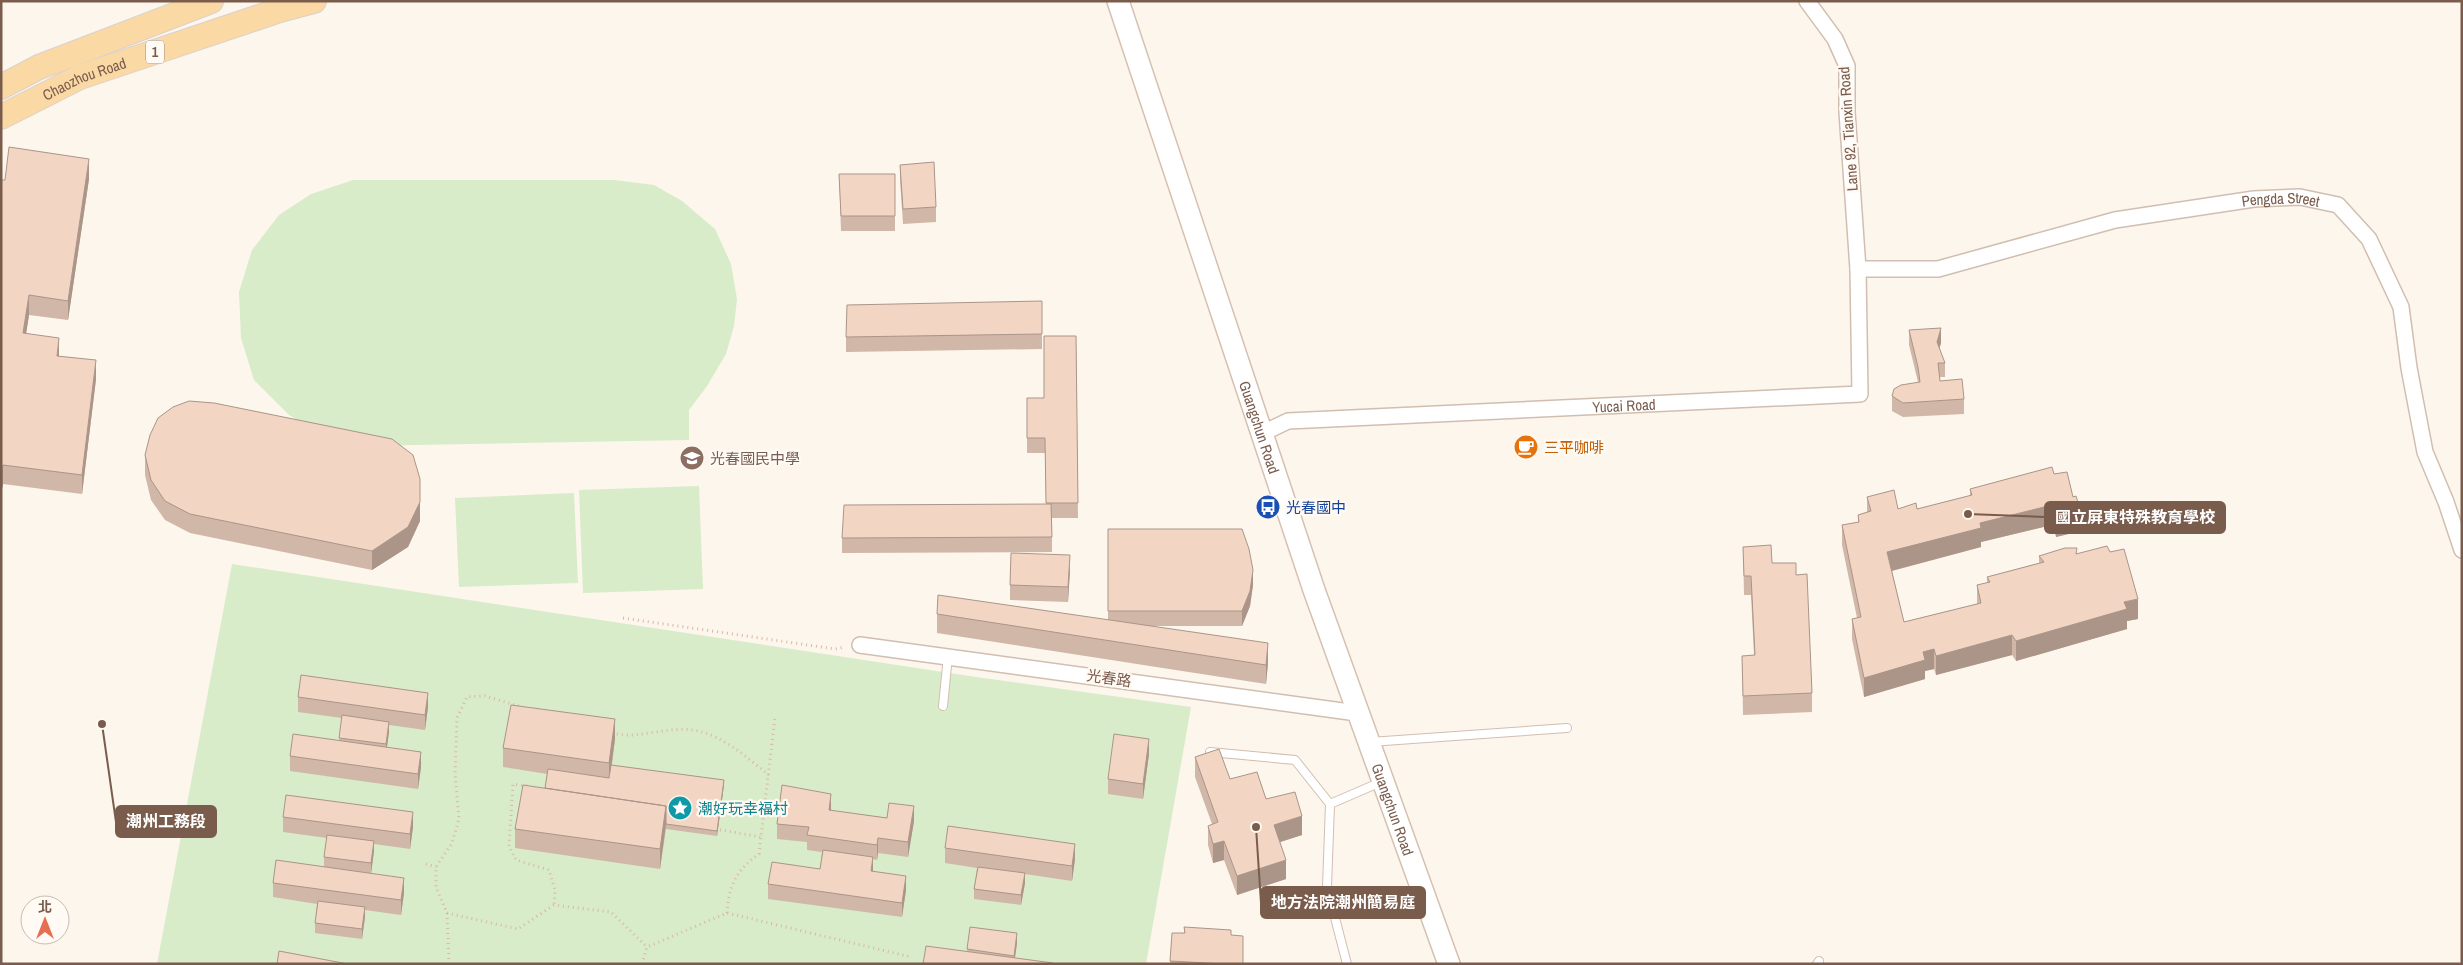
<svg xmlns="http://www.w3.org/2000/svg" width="2463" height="965" font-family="'Archivo Narrow','Noto Sans TC',sans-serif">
	<rect width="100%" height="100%" fill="#fdf6ec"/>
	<path fill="#d8ecc9" d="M353,180H614L654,185L682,201L715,229L731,264L737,299L734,326L726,354L707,386L689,410V440L361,446L317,432L289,415L254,380L241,338L239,292L252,250L279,215L311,194Z
		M699,486L703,589L583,593L579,490Z
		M574,493L578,583L459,587L455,498Z
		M232,564L976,677L1191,707L1146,964H157Z"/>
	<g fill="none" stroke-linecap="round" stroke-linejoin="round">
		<defs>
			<path id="lane" d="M943,706L948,656
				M1370,742L1567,728
				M1210,752L1295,760L1330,804L1327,887L1347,964
				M1330,804L1381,782
				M1817,964L1819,961"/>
			<g id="street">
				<path id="s1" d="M1858,269H1938L2115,220L2254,199L2300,197L2338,205L2369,239L2401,307L2409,368L2425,452L2446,502L2462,550"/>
				<path id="s2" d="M1263,433L1288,421L1860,394L1858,269L1847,112V66L1835,39L1807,1"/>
				<path d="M860,645L1357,713"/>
			</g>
			<g id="secondary">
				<path id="s3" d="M1118,1L1314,590L1449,964"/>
			</g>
			<g id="primary">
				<path d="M1,87L39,67L211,1"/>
				<path id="s4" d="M1,117L80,77L280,10L314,1"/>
			</g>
		</defs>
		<use href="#lane" stroke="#d1beb0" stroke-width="10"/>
		<use href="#street" stroke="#d1beb0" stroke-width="18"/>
		<use href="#secondary" stroke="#d6c0b0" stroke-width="24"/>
		<use href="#primary" stroke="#dad1cd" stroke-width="26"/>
		<path stroke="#d9b8a5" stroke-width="3" stroke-dasharray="1 4" stroke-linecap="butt" d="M623,618L835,649L845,647
			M612,733C638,740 666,726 693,730C723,735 746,757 769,775
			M527,786L513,784L509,846L516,860L549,870L555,890L554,905
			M715,829L761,837
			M426,864L436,867
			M447,913L518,929L554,905L611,912L647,947
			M727,913C729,885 736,870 759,854L775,717
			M449,964L447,913L436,887V867L452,843L459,819L455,774L457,718L467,697L485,696L522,707
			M642,964L647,947L727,913L911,957"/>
		<use href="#lane" stroke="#fff" stroke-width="8"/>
		<use href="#street" stroke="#fff" stroke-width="15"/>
		<use href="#secondary" stroke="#fff" stroke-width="21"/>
		<use href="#primary" stroke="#fbd9a5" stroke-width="24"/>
	</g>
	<path fill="#d1b7a8" d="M900,165L936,207V222L903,224L900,180Z
		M839,174H895V231H841Z
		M89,179L68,320L29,315L26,334L59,356L96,379L82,494L3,484L1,495L5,180Z
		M1042,301V349L846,352V337Z
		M1909,330L1941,343L1939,348L1945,363V377H1939L1940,381L1964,399V414L1903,417L1892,411V396L1918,382L1909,345Z
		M1076,336L1078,518H1052V552L842,553V538L1046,504L1045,453H1027V398H1044Z
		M145,455L420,498V521L408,547L372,570L190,533L165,520L151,500L145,475Z
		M2054,474L2081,531L2056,537L2052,525L1981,542V547L1892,571L1904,622L1977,604V585L1987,583V577L2039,563V556L2077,554L2138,619L2127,621V629L2016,661L2012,655L1936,675L1934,669L1925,671V679L1864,697L1852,639V619L1857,618L1842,545V525L1858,522V515L1867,512V497L1898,509H1917L1970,496V489Z
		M1108,529L1253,585L1250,606L1242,626H1152L1268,663L1266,684L937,633V614L1108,620Z
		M1743,547L1772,563L1796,575L1812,693V712L1743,715L1742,656L1754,655L1751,595H1744Z
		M1070,570L1068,602L1010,600V585Z
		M298,697L428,707L425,730L389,725V732L387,747L421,767L418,789L290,771V756L339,740L342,718L298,712Z
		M615,739L612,765L724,785L717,836L666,829L660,869L515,848V829L545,788L547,774L503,767V748Z
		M1149,754L1143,799L1108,794V779Z
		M1195,757L1230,779L1266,799L1302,835L1280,842L1286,879L1237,895L1224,860L1213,863L1208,845V826L1212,824L1195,777Z
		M831,811L914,821L908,857L878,853L877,860L873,859V871L906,890L902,917L768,899V884L820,869L822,852L807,850V842L777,839V824Z
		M283,817L413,827L410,849L374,844V851L371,873L404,893L401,915L365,910V917L362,939L315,933V923L317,904L273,897V883L324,867V857L327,838L283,832Z
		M945,848L1075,859L1072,881L1025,874V883L1021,905L974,899V889L977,868L945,863Z
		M1184,927L1243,964H1170V961L1184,933Z
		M1017,943L1015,958L967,952V949Z"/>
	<path fill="#aa9588" d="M89,159V179L68,320V301Z
		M29,295V315L23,353V333Z
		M1941,328V343L1937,357V342Z
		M59,338V358L57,356Z
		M96,360V379L82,494V475Z
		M3,465V484L1,495V475Z
		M420,479V521L408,547L372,570V551Z
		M2052,505V525L1981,542V547L1887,572V552L1980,523Z
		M2081,512V531L2056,537V518Z
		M1070,555V570L1068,602V587Z
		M1253,570V585L1250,606L1242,626V611Z
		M2138,599V619L2127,621V629L2016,661V641L2124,602Z
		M2012,635V655L1936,675V656Z
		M1268,643V663L1266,684V665Z
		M1934,649V669L1925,671V679L1864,697V678L1923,652Z
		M428,693V707L425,730V715Z
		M615,719V739L609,783V763Z
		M389,722V732L386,754V744Z
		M1149,739V754L1143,799V784Z
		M421,752V767L418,789V774Z
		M724,780V785L717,836V831Z
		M831,794V809L829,825V810Z
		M666,806V824L660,869V849Z
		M914,806V821L908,857V842Z
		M413,812V827L410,849V834Z
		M1302,816V835L1274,844V825Z
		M878,838V853L877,860V845Z
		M374,841V851L371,874V863Z
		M1224,841V860L1213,863V844Z
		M1075,844V859L1072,881V866Z
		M873,857V872L871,871Z
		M1286,860V879L1237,895V876Z
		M1025,873V883L1021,905V895Z
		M906,876V890L902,917V903Z
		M404,878V893L401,915V900Z
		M365,907V917L362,939V929Z
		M1017,933V943L1014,964V956Z"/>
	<path fill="#f3d5c3" stroke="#aa9588" d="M9,147L89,159L68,301L29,295L23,333L59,338L57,356L96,360L82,475L3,465L1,475V180H5Z
		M934,162L936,207L903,209L900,165Z
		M839,174H895V216H841Z
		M1042,301V334L846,337L847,305Z
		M1941,328L1937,342L1945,363H1938L1940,381L1962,379L1964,399L1903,403L1892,396L1894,389L1901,385L1920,382L1918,367L1909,330Z
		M1044,336H1076L1078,503H1046L1045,438H1027V398H1044Z
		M189,401L214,403L392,439L413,455L420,479V502L408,527L372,551L190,514L165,501L151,480L145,455L150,435L158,418L173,407Z
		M2052,467L2054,474L2067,472L2073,497L2076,496L2081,512L2056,518L2052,505L1980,523L1981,528L1887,552L1904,622L1981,603L1977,585L1990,582L1987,577L2044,562L2039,556L2065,548H2077L2076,554L2107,546L2110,552L2124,549L2138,599L2124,602L2127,609L2016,641L2012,635L1936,656L1934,649L1923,652L1925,660L1864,678L1852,619L1861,617L1842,525L1859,522L1858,515L1871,511L1867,497L1894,490L1898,509L1916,503L1917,509L1972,495L1970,489Z
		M1051,504L1052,537L842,538L844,505Z
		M1108,529H1242L1249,549L1253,570L1250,591L1242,611H1108Z
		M1771,545L1772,563H1796V575L1807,574L1812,693L1743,696L1742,656L1755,655L1751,576H1744L1743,547Z
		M1011,553L1070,555L1068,587L1010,585Z
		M938,595L1268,643L1266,665L937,614Z
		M301,675L428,693L425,715L298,697Z
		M511,705L615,719L609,763L503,748Z
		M342,715L389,722L386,744L339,738Z
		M293,734L421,752L418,774L290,756Z
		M1114,734L1149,739L1143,784L1108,779Z
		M1219,749L1230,779L1257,772L1266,799L1295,792L1302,816L1274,825L1286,860L1237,876L1224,841L1213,844L1208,826L1218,822L1195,757Z
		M611,765L724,780L717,831L666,824V806L545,788L548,769L609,778Z
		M523,785L666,806L660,849L515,829Z
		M782,785L831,794L829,810L887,818L889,803L914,806L908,842L878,838L877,845L807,835L809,827L777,824Z
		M286,795L413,812L410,834L283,817Z
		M948,826L1075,844L1072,866L945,848Z
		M327,835L374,841L371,863L324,857Z
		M823,850L873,857L871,871L906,876L902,903L768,884L772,862L820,869Z
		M276,860L404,878L401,900L273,883Z
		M978,867L1025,873L1021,895L974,889Z
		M318,901L365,907L362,929L315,923Z
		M970,927L1017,933L1014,956L967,949Z
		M1184,927L1231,930V935L1243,936V964H1225L1170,961L1172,933H1185Z
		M926,946L1053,963V964H923Z
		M279,951L348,964H277Z"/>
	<defs>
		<symbol id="cafe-disc" viewBox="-11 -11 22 22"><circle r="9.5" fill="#e8710a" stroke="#fffaf3"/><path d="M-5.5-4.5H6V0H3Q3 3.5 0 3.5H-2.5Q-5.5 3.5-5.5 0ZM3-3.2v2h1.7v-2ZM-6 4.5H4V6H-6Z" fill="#fff"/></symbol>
		<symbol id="school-disc" viewBox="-11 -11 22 22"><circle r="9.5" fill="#8d6e63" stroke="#fffaf3"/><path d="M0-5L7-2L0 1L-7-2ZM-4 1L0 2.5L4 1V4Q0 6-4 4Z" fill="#fff"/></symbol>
		<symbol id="bus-disc" viewBox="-11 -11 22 22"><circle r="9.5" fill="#1a4fb4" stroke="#fffaf3"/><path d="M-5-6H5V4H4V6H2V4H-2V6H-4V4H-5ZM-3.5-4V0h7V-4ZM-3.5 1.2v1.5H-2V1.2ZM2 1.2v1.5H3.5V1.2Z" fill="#fff"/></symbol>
		<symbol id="sight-disc" viewBox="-11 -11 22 22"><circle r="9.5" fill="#0f9aa8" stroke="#fffaf3"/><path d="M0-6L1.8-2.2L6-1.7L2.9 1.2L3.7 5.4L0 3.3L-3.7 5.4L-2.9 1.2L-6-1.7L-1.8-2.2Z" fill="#fff"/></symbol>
	</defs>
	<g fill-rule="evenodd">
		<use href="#cafe-disc" x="1512" y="433" width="28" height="28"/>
		<use href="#school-disc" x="678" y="444" width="28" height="28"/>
		<use href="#bus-disc" x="1254" y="493" width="28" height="28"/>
		<use href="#sight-disc" x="666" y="794" width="28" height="28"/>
	</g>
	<g text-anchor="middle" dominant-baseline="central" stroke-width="4.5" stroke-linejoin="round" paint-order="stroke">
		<rect fill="#fffaf3" stroke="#a28b7f" stroke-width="1" x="146" y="40.5" width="18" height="23" rx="4"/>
		<g font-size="14" font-weight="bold" fill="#7a5c4d">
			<text x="155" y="52">1</text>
		</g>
		<g font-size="15" fill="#7a5c4d" stroke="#fffaf3">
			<text stroke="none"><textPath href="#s4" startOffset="92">Chaozhou Road</textPath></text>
			<text transform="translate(1848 129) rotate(-94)">Lane 92, Tianxin Road</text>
			<text stroke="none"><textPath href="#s1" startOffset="431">Pengda Street</textPath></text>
			<text stroke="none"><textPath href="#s2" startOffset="364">Yucai Road</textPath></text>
			<text stroke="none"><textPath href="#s3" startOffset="449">Guangchun Road</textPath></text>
			<text transform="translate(1109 678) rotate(8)">光春路</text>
			<text stroke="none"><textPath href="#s3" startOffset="854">Guangchun Road</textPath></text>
		</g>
		<g font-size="15" fill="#c56008" stroke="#fffaf3" text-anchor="start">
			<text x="1544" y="447">三平咖啡</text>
		</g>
		<g font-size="15" fill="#785e54" stroke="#fffaf3" text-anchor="start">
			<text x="710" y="458">光春國民中學</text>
		</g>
		<g font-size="15" fill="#164399" stroke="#fffaf3" text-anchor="start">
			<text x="1286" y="507">光春國中</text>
		</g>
		<g font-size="15" fill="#0d838f" stroke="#fffaf3" text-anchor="start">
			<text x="698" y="808">潮好玩幸福村</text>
		</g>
	</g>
	<path fill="none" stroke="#7a5c4d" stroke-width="2" d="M1968 514L2045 517M102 724L116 822M1256 827L1261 903"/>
	<g fill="#7a5c4d" stroke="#fffaf3" stroke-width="2">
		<circle cx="1968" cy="514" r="5"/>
		<circle cx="102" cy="724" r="5"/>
		<circle cx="1256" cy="827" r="5"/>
	</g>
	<g fill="#7a5c4d" stroke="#7a5c4d" stroke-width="2">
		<rect x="2045" y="502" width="180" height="31" rx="5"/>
		<rect x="116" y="806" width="100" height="31" rx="5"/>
		<rect x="1261" y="887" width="164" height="31" rx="5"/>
	</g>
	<g font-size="16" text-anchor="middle" font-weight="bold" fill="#fff">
		<text x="2135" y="523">國立屏東特殊教育學校</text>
		<text x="166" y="827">潮州工務段</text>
		<text x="1343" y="908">地方法院潮州簡易庭</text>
	</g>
	<rect width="2463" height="965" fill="none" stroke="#7a5c4d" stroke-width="5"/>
	<g transform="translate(45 920)"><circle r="24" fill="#fffaf3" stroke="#cabbb1"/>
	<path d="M0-4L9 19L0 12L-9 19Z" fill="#e76f51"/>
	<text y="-8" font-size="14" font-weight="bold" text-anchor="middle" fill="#7a5c4d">北</text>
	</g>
</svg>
